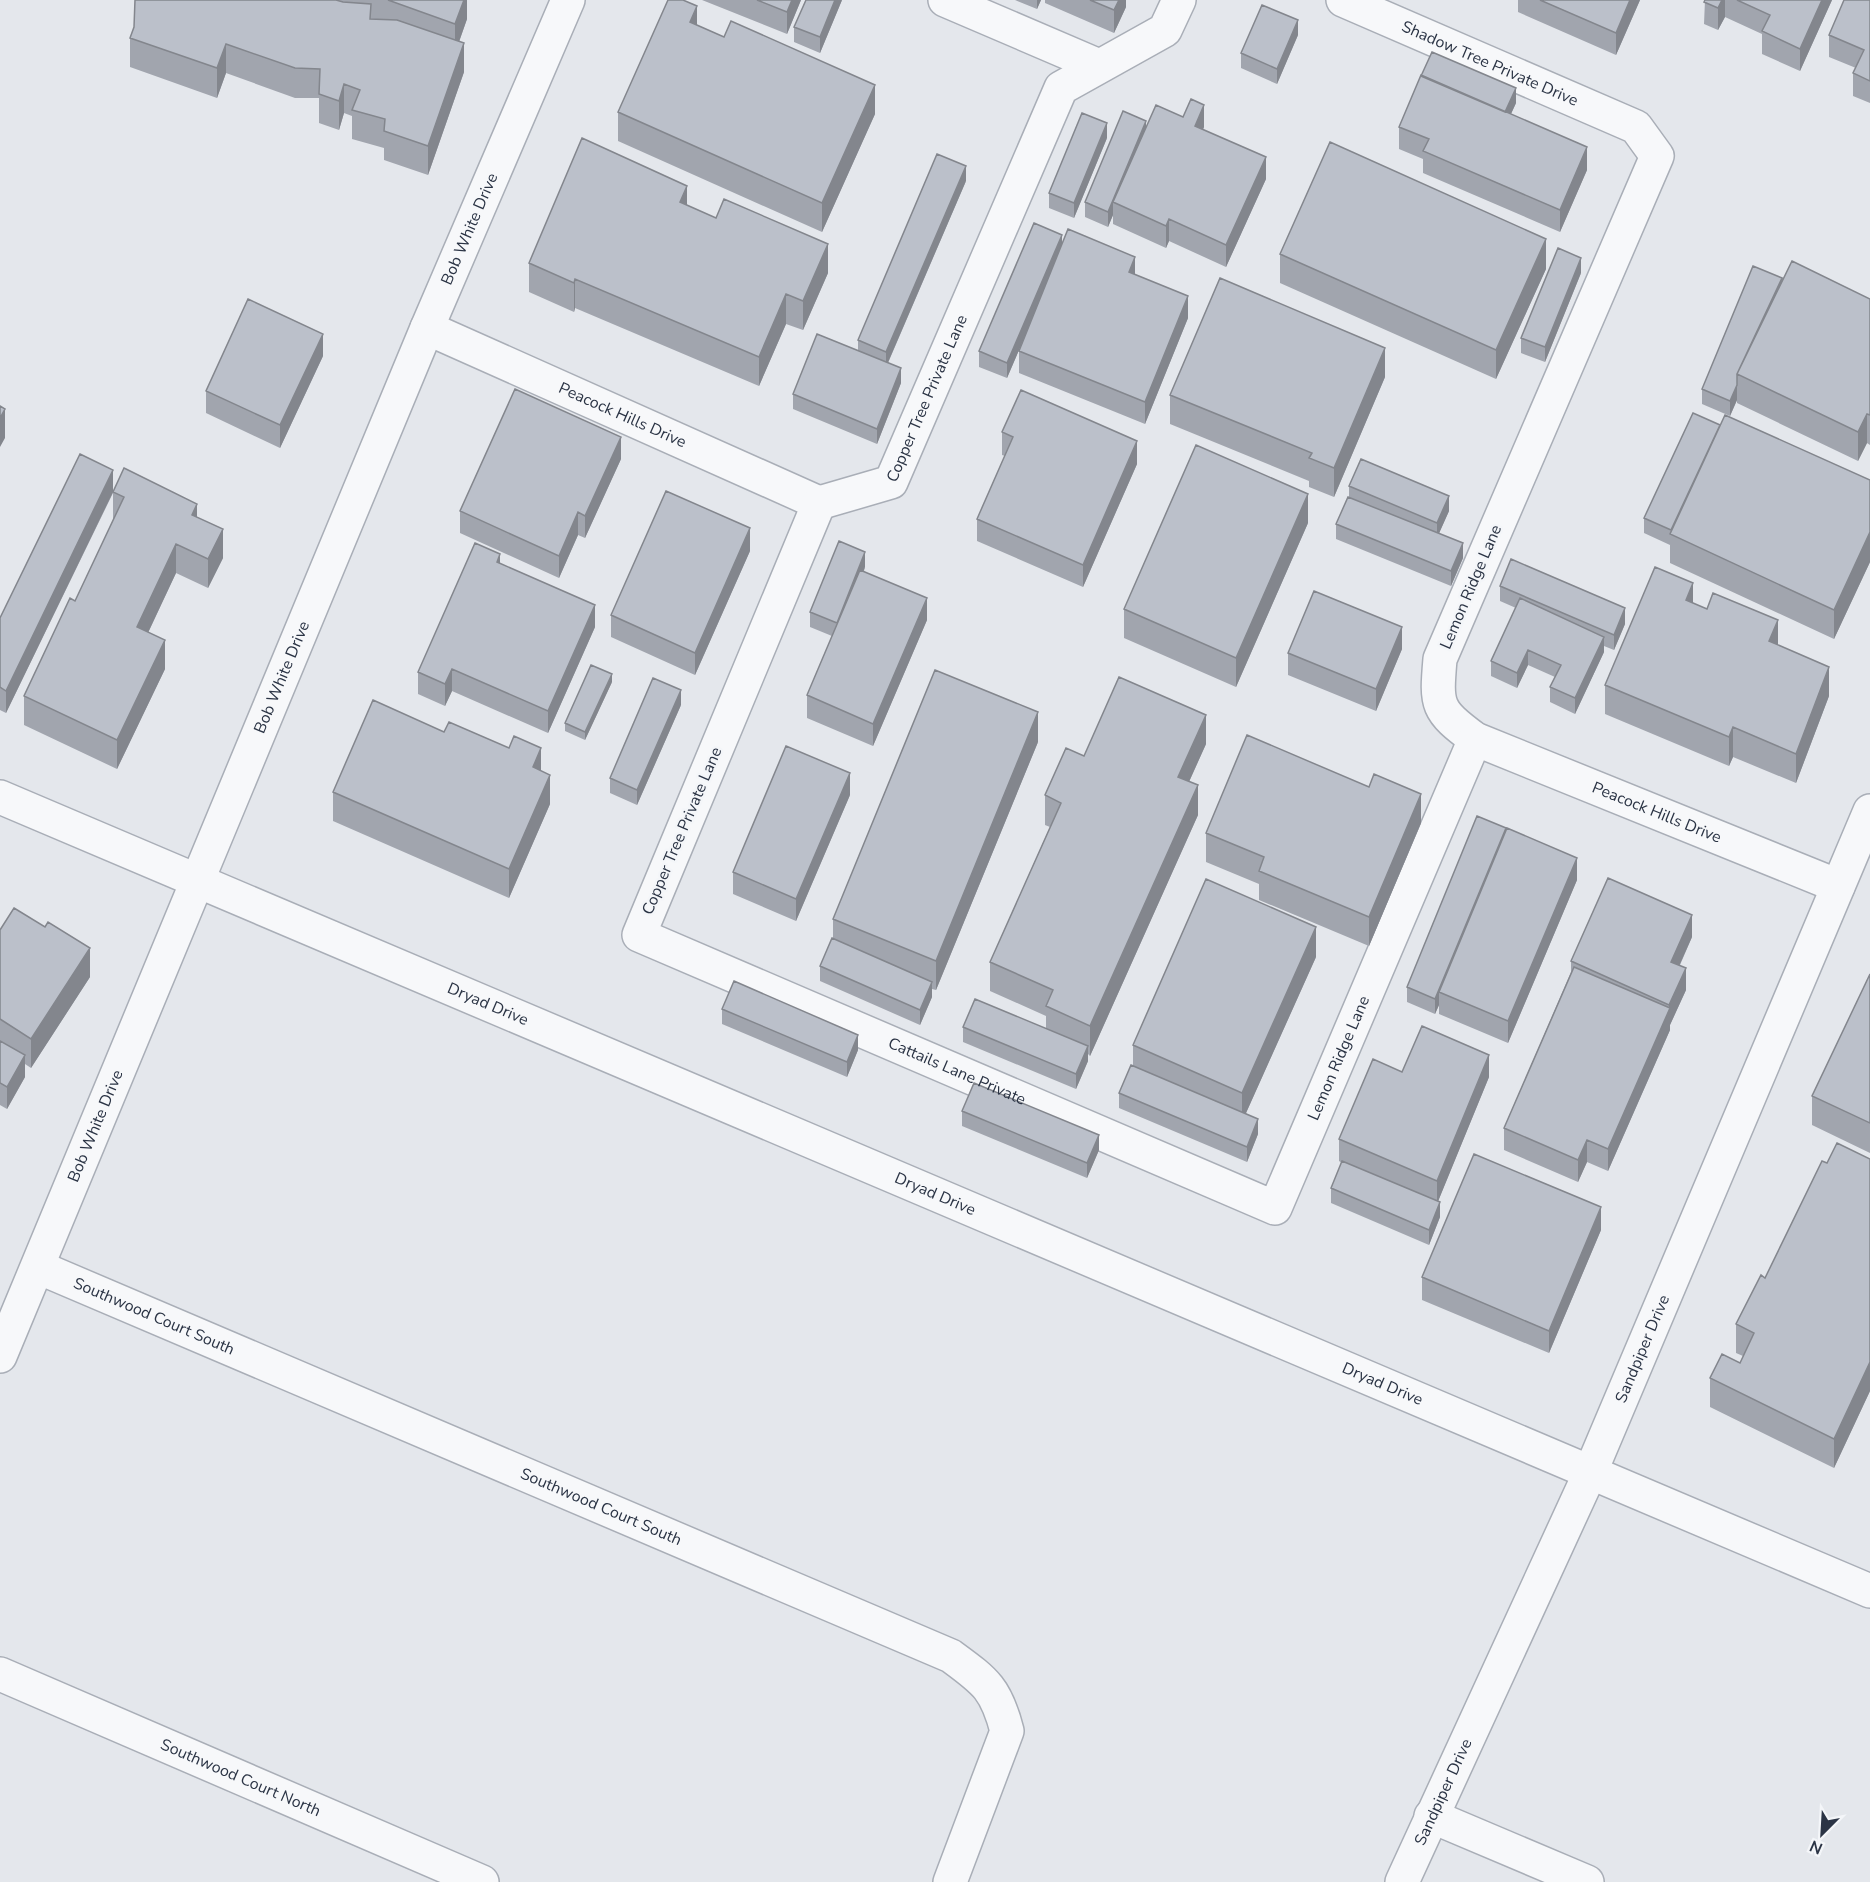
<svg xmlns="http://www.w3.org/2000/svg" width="1870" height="1882" font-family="'Nunito Sans',sans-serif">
	<rect width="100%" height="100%" fill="#e4e7ec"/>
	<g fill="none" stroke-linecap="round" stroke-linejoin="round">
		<defs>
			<g id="minor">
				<path d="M945,0L1099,66"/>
				<path id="s1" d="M1343,0L1636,127L1657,156L1440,659C1436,706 1436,710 1475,739L1838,886"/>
				<path id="s2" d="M427,328L819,503"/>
				<path id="s3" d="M819,503L639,935L1275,1208L1475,739"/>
				<path id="s4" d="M819,503L891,482L1061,88L1165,30L1179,0"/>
				<path id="s5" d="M0,797L1870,1591"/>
				<path id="s6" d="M38,1267L951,1656C985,1681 996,1688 1007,1731L950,1882"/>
				<path id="s7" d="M0,1356L427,328L568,0"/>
				<path id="s8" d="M0,1674L482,1882"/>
				<path d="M1431,1816L1587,1882"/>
				<path id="s9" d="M1402,1882L1590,1473L1870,811"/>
			</g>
		</defs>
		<use href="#minor" stroke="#a9aeb7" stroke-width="36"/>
		<use href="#minor" stroke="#f7f8fa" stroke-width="33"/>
	</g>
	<path fill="#a1a5ae" d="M135,0H467V19L459,42L464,72L428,175L384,160V148L352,139V116L344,113L339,130L319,123V98H295L226,73L217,98L130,67V38L134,27Z
		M702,0H801L787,34Z
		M842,0L820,53L794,42V27Z
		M1015,0H1041L1037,9Z
		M1045,0H1126V7L1114,33L1045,3Z
		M1518,0H1640L1616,55L1518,12Z
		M1705,0H1832L1800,71L1762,54V34L1725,17L1718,30L1704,24Z
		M1870,0V103L1853,96V73L1856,68L1829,57V35Z
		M697,25L724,37L875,114L822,232L618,141V112Z
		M1298,35L1277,84L1241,68V53Z
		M1421,76L1516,103L1511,114L1587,170L1560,232L1423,173V159L1399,149V127Z
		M1204,127L1203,129L1266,179L1226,267L1169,241L1166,248L1113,224V215L1108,227L1085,217V202L1146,128Z
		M1107,138L1074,218L1049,208V193Z
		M966,181L888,363L901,383L877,444L793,409V394L858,350V340Z
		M687,205L828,273L803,330L786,324L759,386L575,308L574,312L529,292V263Z
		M1062,245L1135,274L1188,318L1145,424L1019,373V351L1031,322L1007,378L979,367V351Z
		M1280,254L1546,269L1496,379L1280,283Z
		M1581,273L1545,362L1521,353V338Z
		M1782,278L1870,299V445L1867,443L1858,461L1737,403V400L1730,416L1702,404V389Z
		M323,356L280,448L206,413V391Z
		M1385,377L1334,497L1309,487V481L1170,424V395Z
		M1720,425L1870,480V562L1834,639L1670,563V545L1644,533V518Z
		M1002,432L1137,464L1083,587L977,541V519L1005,456L1002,455Z
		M621,459L585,538L578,535L559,578L460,533V511Z
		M1349,486L1449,511L1439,533L1463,558L1451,586L1336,539V524L1349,497Z
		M113,491L197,517L223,558L208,588L176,573L148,633L165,669L117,769L24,725V696L75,601L113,521V493L6,713L0,710V618Z
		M1308,523L1236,687L1124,638V609Z
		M750,551L695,675L611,637V615Z
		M500,564L595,627L548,733L452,691L445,706L418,694V672Z
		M865,567L864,571L927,620L873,746L807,718V695L832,636L810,627V612Z
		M1500,586L1625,624L1614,650L1604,646V652L1575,714L1550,702V687L1555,677L1528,665L1517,688L1491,676V661L1516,608L1500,601Z
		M1693,603L1778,645L1829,696L1796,783L1733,757L1729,766L1605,714V685Z
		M1402,649L1376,711L1288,675V653Z
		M612,682L585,740L565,731V723Z
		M681,705L637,805L610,793V778Z
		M444,732L541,771L550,804L509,898L333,821V792Z
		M1038,742L936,990L932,989V997L920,1025L820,981V966L833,938V919Z
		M1206,744L1189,782L1198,815L1090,1056L1088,1054V1061L1076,1089L963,1042V1027L1046,1028V1016L990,991V962L1050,827L1045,825V795L1084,756Z
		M1369,787L1421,823L1369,946L1259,900V884L1206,862V833Z
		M850,795L796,921L733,894V872Z
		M1506,832L1577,880L1508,1043L1439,1014V1005L1435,1014L1407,1002V987Z
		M0,930L90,977L31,1068L25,1064V1077L7,1109L0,1105Z
		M1692,937L1680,965L1686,990L1670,1025V1030L1608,1171L1587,1162L1578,1182L1504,1150V1128L1571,972V961Z
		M1316,957L1246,1113L1258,1134L1247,1162L1119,1108V1093L1133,1066V1045Z
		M1870,974V1153L1812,1125V1096Z
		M722,1009L858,1050L847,1077L722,1024Z
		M1402,1072L1489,1077L1438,1201L1440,1217L1429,1245L1331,1203V1188L1342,1163L1339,1161V1139Z
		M962,1111L1099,1150L1087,1178L962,1126Z
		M1870,1159V1391L1834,1468L1710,1407V1378L1740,1363L1743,1356L1736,1353V1324L1765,1278L1827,1163Z
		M1601,1230L1549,1353L1422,1300V1277Z"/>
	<path fill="#83868d" d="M464,0H467V19L455,53V24Z
		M792,0H801L787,34V12Z
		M835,0H842L820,53V37Z
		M1037,0H1041L1037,9Z
		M1119,0H1126V7L1114,33V10Z
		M1630,0H1640L1616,55V33Z
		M1722,0H1725V17L1718,30V8Z
		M1822,0H1832L1800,71V49Z
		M697,6V36L690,22Z
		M1298,20V35L1277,84V69Z
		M464,43V72L428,175V146Z
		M226,44V73L217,98V68Z
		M344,84V113L339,130V101Z
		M875,85V114L822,232V203Z
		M1516,88V103L1504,129V114Z
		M1204,105V127L1195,148V126Z
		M1146,121V136L1113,202V215L1108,227V212Z
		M1107,123V138L1074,218V203Z
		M1587,147V170L1560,232V210Z
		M1266,157V179L1226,267V245Z
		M966,166V181L886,367V352Z
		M687,186V215L680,202Z
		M1169,219V241L1166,248V226Z
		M1062,235V250L1007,378V363Z
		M1546,239V269L1496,379V350Z
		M828,244V273L803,330V301Z
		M1135,257V279L1129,272Z
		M1581,258V273L1545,362V347Z
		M575,279V308L574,312V283Z
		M786,294V324L759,386V357Z
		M1188,296V318L1145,424V402Z
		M323,334V356L280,448V425Z
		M1385,348V377L1334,497V468Z
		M901,368V383L877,444V429Z
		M1737,385V400L1730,416V401Z
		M5,409V438L0,447V418Z
		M1867,414V443L1858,461V432Z
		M621,437V459L585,538V516Z
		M1137,441V464L1083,587V565Z
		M113,470V492L6,713V691Z
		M1308,494V523L1236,687V658Z
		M1449,496V511L1437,538V523Z
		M197,504V533L192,515Z
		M578,512V535L559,578V556Z
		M750,528V551L695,675V653Z
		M223,529V558L208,588V559Z
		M1870,532V562L1834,639V610Z
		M1463,543V558L1451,586V571Z
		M176,544V573L137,656V627Z
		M865,552V567L837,638V623Z
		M500,554V577L497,562Z
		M1693,583V612L1686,600Z
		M927,598V620L873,746V724Z
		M595,605V627L548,733V711Z
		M1625,608V624L1614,650V635Z
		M1778,620V649L1769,641Z
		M1402,627V649L1376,711V689Z
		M1604,637V652L1575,714V698Z
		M165,640V669L117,769V740Z
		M1528,650V665L1517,688V673Z
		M1829,667V696L1796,783V754Z
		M452,669V691L445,706V684Z
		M612,674V682L585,740V732Z
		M681,690V705L637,805V790Z
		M1038,712V742L936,990V961Z
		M1206,715V744L1178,806V777Z
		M1733,727V757L1729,766V737Z
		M541,748V777L533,767Z
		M850,773V795L796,921V899Z
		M550,775V804L509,898V869Z
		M1198,785V815L1090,1056V1026Z
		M1421,794V823L1369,946V917Z
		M1506,828V843L1439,992V1005L1435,1014V999Z
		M1577,858V880L1508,1043V1021Z
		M1692,915V937L1671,984V962Z
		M1316,927V957L1242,1122V1093Z
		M90,948V977L31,1068V1039Z
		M1686,968V990L1670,1025V1030L1608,1171V1149L1669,1010V1005Z
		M932,982V997L920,1025V1010Z
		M858,1035V1050L847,1077V1062Z
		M1088,1046V1061L1076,1089V1074Z
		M25,1055V1077L7,1109V1087Z
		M1489,1055V1077L1437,1204V1181Z
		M1258,1119V1134L1247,1162V1147Z
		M1099,1135V1150L1087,1178V1163Z
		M1587,1140V1162L1578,1182V1160Z
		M1440,1202V1217L1429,1245V1230Z
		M1601,1207V1230L1549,1353V1331Z
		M1870,1362V1391L1834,1468V1439Z"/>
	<path fill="#bbc0ca" stroke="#83868d" stroke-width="1.5" d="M135,0H336L343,2L371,4L370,19L397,20L464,43L428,146L384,131L385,119L352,110L360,90L344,84L339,101L319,94L320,69L295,68L226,44L217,68L130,38L134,27Z
		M388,0H464L455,24Z
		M668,0H683L697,6L690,22L724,37L731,21L875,85L822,203L618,112Z
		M757,0H792L787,12Z
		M806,0H835L820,37L794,27Z
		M1090,0H1119L1114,10Z
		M1540,0H1630L1616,33Z
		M1705,0H1722L1718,8L1704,2Z
		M1737,0H1822L1800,49L1762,31L1770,15Z
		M1844,0H1870V81L1853,73L1864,50L1829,35Z
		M1262,5L1298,20L1277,69L1241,53Z
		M1432,52L1516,88L1505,112L1421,76Z
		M1421,75L1587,147L1560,210L1423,151L1429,139L1399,127Z
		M1191,99L1204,105L1195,126L1266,157L1226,245L1169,219L1166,226L1113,202L1156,105L1183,117Z
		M1123,111L1146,121L1108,212L1085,202Z
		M1082,113L1107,123L1074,203L1049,193Z
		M582,138L687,186L680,202L716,218L724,199L828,244L803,301L786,294L759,357L575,279L574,283L529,263Z
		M1330,142L1546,239L1496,350L1280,254Z
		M937,154L966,166L886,352L858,340Z
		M1034,223L1062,235L1007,363L979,351Z
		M1068,229L1135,257L1129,272L1188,296L1145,402L1019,351Z
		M1558,248L1581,258L1545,347L1521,338Z
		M1792,261L1870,299V415L1867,414L1858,432L1737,374Z
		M1753,266L1782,278L1737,374V385L1730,401L1702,389Z
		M1220,278L1385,348L1334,468L1309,458L1312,453L1170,395Z
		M248,299L323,334L280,425L206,391Z
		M817,334L901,368L877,429L793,394Z
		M515,389L621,437L585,516L578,512L559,556L460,511Z
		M1021,390L1137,441L1083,565L977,519L1013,437L1002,432Z
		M0,406L5,409L0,418Z
		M1693,413L1720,425L1671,530L1644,518Z
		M1725,415L1870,480V532L1834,610L1670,534Z
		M1196,445L1308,494L1236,658L1124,609Z
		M80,454L113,470L6,691L0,687V618Z
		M1361,459L1449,496L1437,523L1349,486Z
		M124,468L197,504L192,515L223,529L208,559L176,544L137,627L165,640L117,740L24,696L70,598L75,601L124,497L113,492Z
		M666,491L750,528L695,653L611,615Z
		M1348,497L1463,543L1451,571L1336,524Z
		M839,541L865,552L837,623L810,612Z
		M475,543L500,554L497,562L595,605L548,711L452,669L445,684L418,672Z
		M1511,559L1625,608L1614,635L1500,586Z
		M1655,567L1693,583L1686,600L1707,609L1713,593L1778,620L1769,641L1829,667L1796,754L1733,727L1729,737L1605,685Z
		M860,570L927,598L873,724L807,695Z
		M1314,591L1402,627L1376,689L1288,653Z
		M1520,598L1604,637L1575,698L1550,687L1561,665L1528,650L1517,673L1491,661Z
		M591,665L612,674L585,732L565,723Z
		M935,670L1038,712L936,961L833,919Z
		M1119,677L1206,715L1178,777L1198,785L1090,1026L1046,1006L1053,990L990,962L1061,803L1045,795L1066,748L1084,756Z
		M653,678L681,690L637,790L610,778Z
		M373,700L444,732L449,722L509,748L514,736L541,748L533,767L550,775L509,869L333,792Z
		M1247,735L1369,787L1374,774L1421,794L1369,917L1259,871L1264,857L1206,833Z
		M786,746L850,773L796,899L733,872Z
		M1477,816L1506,828L1435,999L1407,987Z
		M1507,828L1577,858L1508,1021L1439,992Z
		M1608,878L1692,915L1671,962L1686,968L1669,1005L1571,961Z
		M1206,879L1316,927L1242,1093L1133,1045Z
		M14,908L45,927L48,922L90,948L31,1039L0,1019V930Z
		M832,938L932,982L920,1010L820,966Z
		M1574,967L1670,1008L1608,1149L1587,1140L1578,1160L1504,1128Z
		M1870,974V1123L1812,1096Z
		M734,981L858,1035L847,1062L722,1009Z
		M975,999L1088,1046L1076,1074L963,1027Z
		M1422,1026L1489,1055L1437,1181L1339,1139L1373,1059L1402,1072Z
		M0,1041L25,1055L7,1087L0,1083Z
		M1131,1065L1258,1119L1247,1147L1119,1093Z
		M974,1083L1099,1135L1087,1163L962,1111Z
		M1837,1143L1870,1159V1362L1834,1439L1710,1378L1722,1354L1740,1363L1754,1333L1736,1324L1761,1275L1765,1278L1822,1161L1827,1163Z
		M1474,1154L1601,1207L1549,1331L1422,1277Z
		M1342,1161L1440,1202L1429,1230L1331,1188Z"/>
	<g text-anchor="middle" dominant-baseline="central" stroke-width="5" stroke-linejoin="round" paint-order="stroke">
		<g font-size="16" fill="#2b3445" stroke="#f4f6f9">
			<text stroke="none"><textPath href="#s1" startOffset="160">Shadow Tree Private Drive</textPath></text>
			<text stroke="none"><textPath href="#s7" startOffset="1221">Bob White Drive</textPath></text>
			<text stroke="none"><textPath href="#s4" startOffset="166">Copper Tree Private Lane</textPath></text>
			<text stroke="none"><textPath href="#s2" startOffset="214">Peacock Hills Drive</textPath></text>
			<text transform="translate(1471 587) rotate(-67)">Lemon Ridge Lane</text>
			<text stroke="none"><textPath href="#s7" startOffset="735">Bob White Drive</textPath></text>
			<text stroke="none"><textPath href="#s1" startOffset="1194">Peacock Hills Drive</textPath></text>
			<text transform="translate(682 831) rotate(-67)">Copper Tree Private Lane</text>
			<text stroke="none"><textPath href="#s5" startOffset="530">Dryad Drive</textPath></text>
			<text stroke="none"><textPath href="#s3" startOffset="1323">Lemon Ridge Lane</textPath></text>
			<text stroke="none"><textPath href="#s3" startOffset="814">Cattails Lane Private</textPath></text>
			<text stroke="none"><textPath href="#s7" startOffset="249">Bob White Drive</textPath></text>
			<text stroke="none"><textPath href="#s5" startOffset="1016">Dryad Drive</textPath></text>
			<text stroke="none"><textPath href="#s6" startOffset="126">Southwood Court South</textPath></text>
			<text stroke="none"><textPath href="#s9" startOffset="585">Sandpiper Drive</textPath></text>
			<text stroke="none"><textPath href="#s5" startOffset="1502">Dryad Drive</textPath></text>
			<text stroke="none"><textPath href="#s6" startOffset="612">Southwood Court South</textPath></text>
			<text stroke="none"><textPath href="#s8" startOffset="262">Southwood Court North</textPath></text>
			<text stroke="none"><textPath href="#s9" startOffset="99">Sandpiper Drive</textPath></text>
		</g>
	</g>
	<g transform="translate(1822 1834) rotate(204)" stroke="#f4f6f9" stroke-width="4.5" paint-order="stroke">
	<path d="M0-4.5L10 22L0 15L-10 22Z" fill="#2b3445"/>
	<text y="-9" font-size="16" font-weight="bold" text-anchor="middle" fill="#2b3445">N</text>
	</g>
</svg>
